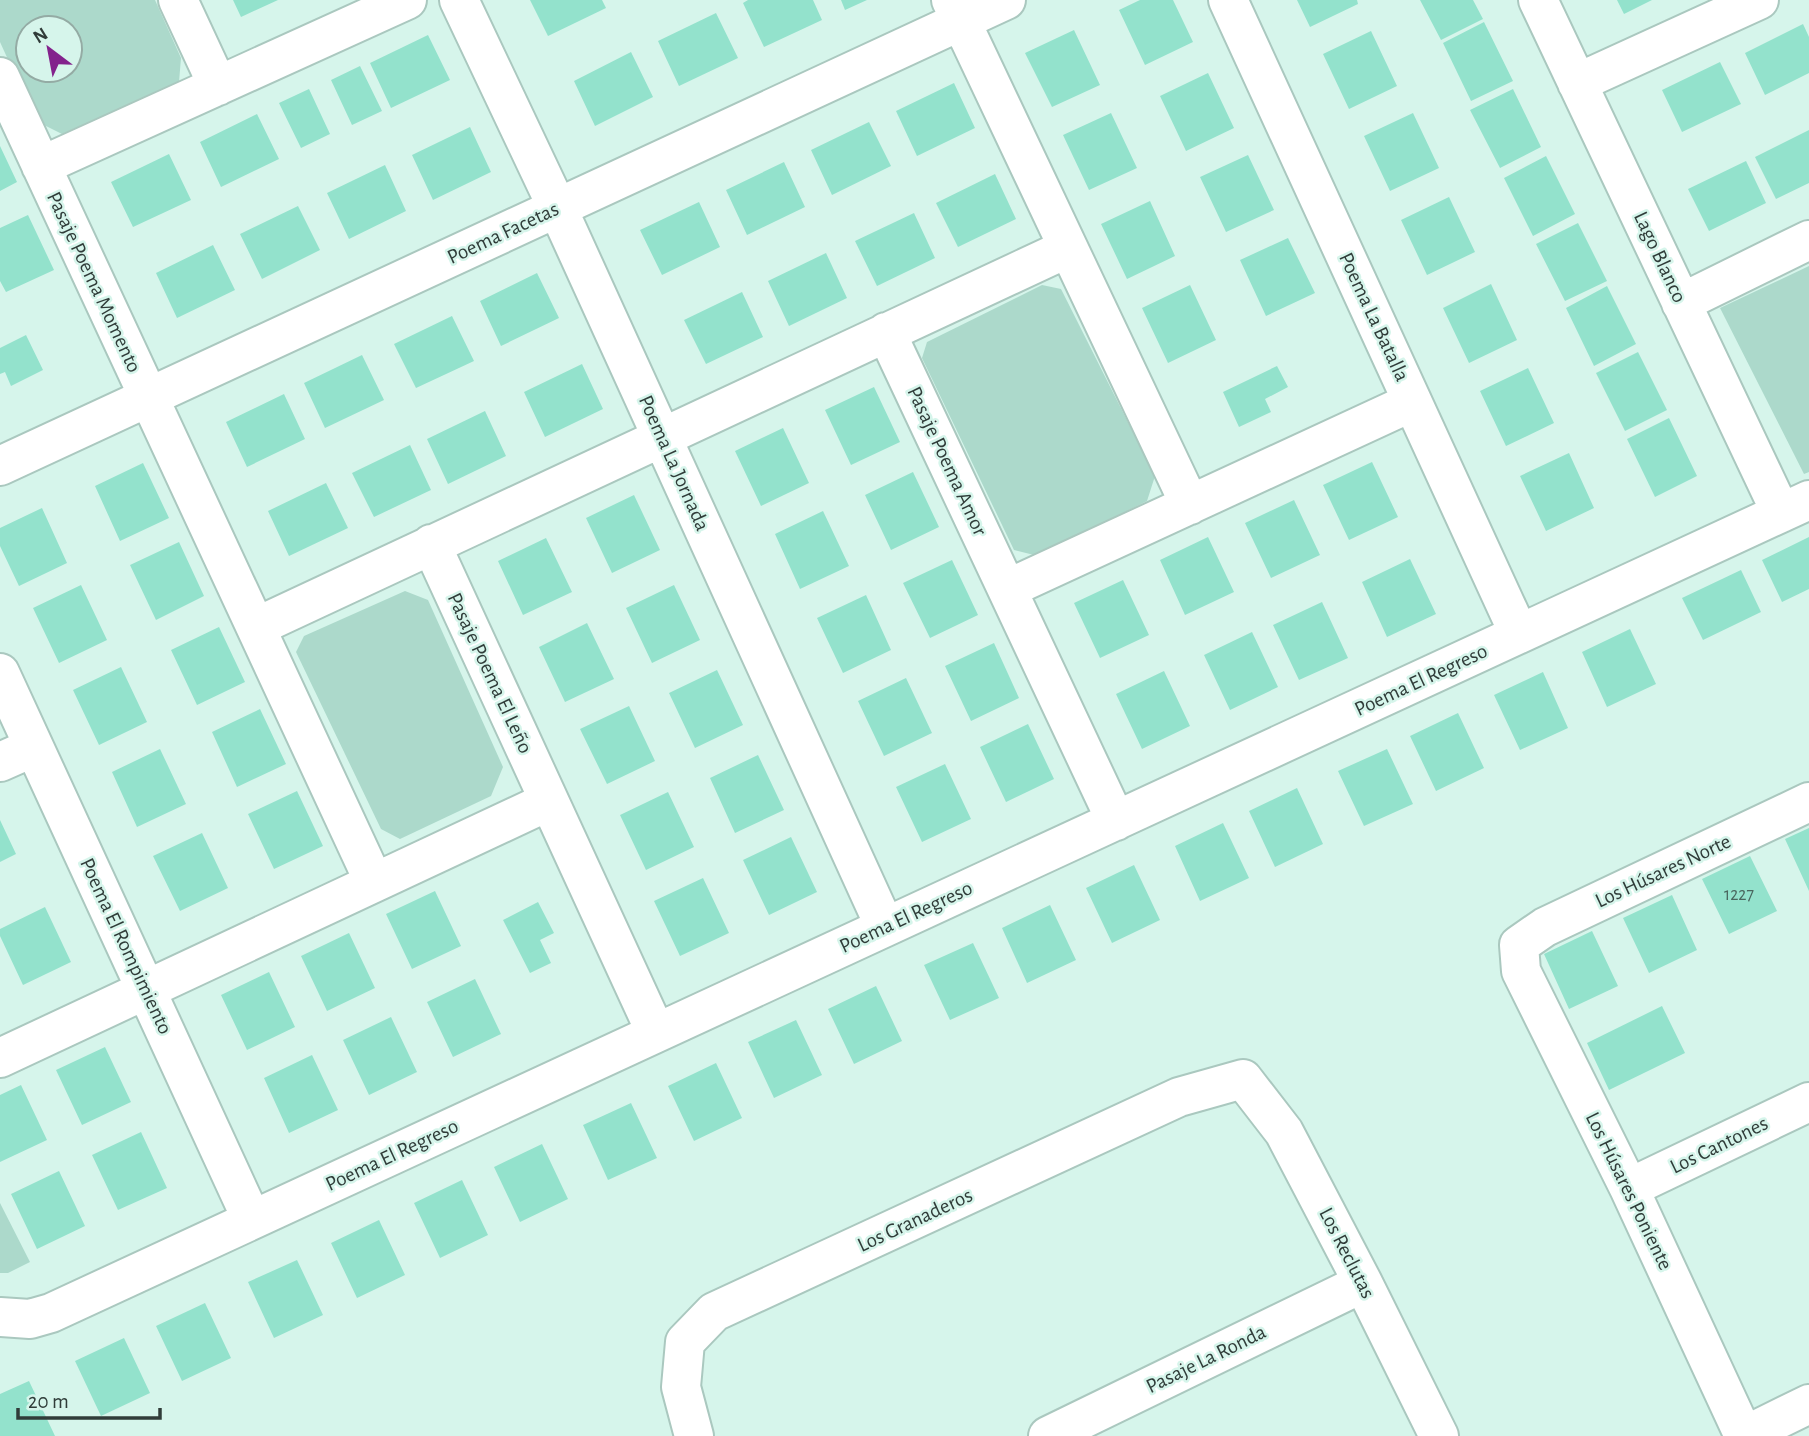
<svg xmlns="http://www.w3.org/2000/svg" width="1809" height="1436" font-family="'Alegreya Sans',sans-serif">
	<rect width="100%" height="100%" fill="#d6f5eb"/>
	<path fill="#acd9cb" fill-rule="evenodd" d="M0,0H155L181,58L179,82L62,134L36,121L0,42ZM28,28H70V70H28Z
		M1809,266V472L1804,474L1720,308Z
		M1042,285L1061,289L1155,476L1147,501L1038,556L1014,550L922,358L927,342Z
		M405,591L428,600L503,767L491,796L400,839L381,829L296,652L304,636Z
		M0,1203L30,1262L8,1273H0Z"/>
	<path fill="#93e2cc" d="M233,0H278L241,17Z
		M530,0H602L606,8L548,36Z
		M748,0H813L822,20L764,47L743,3Z
		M841,0H867L845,10Z
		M1140,0H1173L1193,42L1145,65L1119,10Z
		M1297,0H1357L1358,4L1310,27Z
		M1420,0H1473L1483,19L1441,40Z
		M1617,0H1652L1624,14Z
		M716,13L738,58L679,86L658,41Z
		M1484,22L1513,81L1471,101L1443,43Z
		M1803,24L1809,37V73L1765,95L1745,53Z
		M1074,30L1100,85L1052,107L1025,53Z
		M1371,31L1397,86L1349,109L1323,54Z
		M428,35L450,80L391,108L370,63Z
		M631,52L653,97L595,126L574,81Z
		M1720,62L1741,104L1682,132L1662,90Z
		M360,66L382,111L352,125L331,80Z
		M1208,73L1234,128L1186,151L1160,96Z
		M954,83L975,128L917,156L896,111Z
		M309,89L330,134L301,148L279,103Z
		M1513,89L1541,147L1500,168L1470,110Z
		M1111,113L1137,168L1089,190L1063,135Z
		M1413,113L1439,168L1390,191L1364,136Z
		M257,114L279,159L221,187L200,142Z
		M869,122L891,166L832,195L811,150Z
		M470,127L491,172L433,200L412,155Z
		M1809,130V183L1776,199L1755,157Z
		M0,146L17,182L0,191Z
		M169,154L191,200L133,227L111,182Z
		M1248,155L1274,210L1226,232L1200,177Z
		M1546,156L1575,214L1533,236L1504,178Z
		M1746,161L1766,203L1709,231L1688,189Z
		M784,162L805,207L747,235L726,190Z
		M385,165L406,211L349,239L327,193Z
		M995,174L1016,219L958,247L936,203Z
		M1449,197L1475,252L1427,275L1401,220Z
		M1150,201L1175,256L1127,279L1101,224Z
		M699,202L720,247L662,275L640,230Z
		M298,206L320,250L262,279L240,234Z
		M914,213L935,258L877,286L855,241Z
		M28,215L54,270L6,292L0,281V228Z
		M1578,223L1607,281L1565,301L1536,244Z
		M1288,238L1315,293L1266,316L1240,260Z
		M213,245L235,290L177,318L156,273Z
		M826,253L847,298L789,326L768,281Z
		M537,273L559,318L501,346L480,301Z
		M1491,284L1517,340L1469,363L1443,308Z
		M1190,285L1216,340L1168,363L1142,308Z
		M1607,286L1636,344L1594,366L1566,308Z
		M742,292L763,337L706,364L684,320Z
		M452,316L474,361L416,388L394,344Z
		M26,335L43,370L11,386L5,372L0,374V348Z
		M1638,352L1667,410L1625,431L1596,373Z
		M362,355L384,400L325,428L304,383Z
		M582,364L603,409L545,437L524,392Z
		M1277,366L1288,387L1265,399L1271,412L1239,427L1223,392Z
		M1528,368L1554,423L1506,446L1480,391Z
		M874,387L900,442L851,465L825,410Z
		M284,394L305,439L247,467L226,422Z
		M485,411L506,456L448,484L427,439Z
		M1669,418L1697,476L1655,497L1627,439Z
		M783,428L809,483L761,506L735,451Z
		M410,445L431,490L374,517L352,473Z
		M1569,453L1594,508L1546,531L1520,476Z
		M1372,462L1398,517L1349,540L1323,485Z
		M143,463L169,518L120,541L95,486Z
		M913,472L939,527L891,550L865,495Z
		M326,483L348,528L289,556L268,511Z
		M634,495L660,550L612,573L586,518Z
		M1294,500L1320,555L1271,578L1245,523Z
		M42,508L67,563L19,586L0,546V528Z
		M823,511L849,566L800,589L775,534Z
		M1208,537L1234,592L1185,615L1160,560Z
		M1809,537V589L1782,602L1762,560Z
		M546,538L572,592L523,615L498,561Z
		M179,542L204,596L156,620L130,565Z
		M1410,559L1436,614L1387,637L1362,582Z
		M952,560L978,615L930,638L903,583Z
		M1741,570L1761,612L1703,640L1682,598Z
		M1123,580L1149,635L1100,658L1074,603Z
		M81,585L107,640L59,663L33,608Z
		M674,585L700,640L652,663L626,608Z
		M866,595L891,650L843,673L817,618Z
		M1322,602L1348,658L1299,680L1273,625Z
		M587,623L614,679L565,702L539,647Z
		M219,627L245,682L197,705L171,650Z
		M1630,629L1656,684L1607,707L1582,652Z
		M1252,632L1278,687L1230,710L1204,655Z
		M994,643L1019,698L971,721L945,666Z
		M121,667L147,722L99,745L73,690Z
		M717,670L743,725L695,748L669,693Z
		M1164,671L1190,726L1142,749L1116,694Z
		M1543,672L1568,728L1520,750L1494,695Z
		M906,678L932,733L884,756L858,701Z
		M629,706L655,761L607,784L580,729Z
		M260,709L286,764L237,787L212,732Z
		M1458,713L1484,768L1436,791L1410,736Z
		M1028,724L1054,779L1006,802L980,747Z
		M160,749L186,804L137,827L112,772Z
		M1387,749L1413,804L1364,826L1338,771Z
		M758,755L784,810L735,833L710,778Z
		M945,764L971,819L922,842L896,787Z
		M1297,788L1323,844L1275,867L1249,811Z
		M297,791L323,846L274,869L248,814Z
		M668,792L694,847L646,870L620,815Z
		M0,820L16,854L0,862Z
		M1223,823L1249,878L1200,901L1175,846Z
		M1809,828V891L1785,839Z
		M202,833L228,888L180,911L153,856Z
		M791,837L817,892L769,915L743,860Z
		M1750,856L1777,911L1729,934L1702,879Z
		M1134,865L1160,920L1112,943L1086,888Z
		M703,878L729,933L680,956L654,901Z
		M435,891L461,946L412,969L386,914Z
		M1672,895L1697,950L1649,973L1623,918Z
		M538,902L554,933L540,940L551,963L530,973L503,920Z
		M1050,905L1076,960L1027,983L1002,928Z
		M45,907L71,962L23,985L0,936V929Z
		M1592,931L1618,986L1569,1009L1544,954Z
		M349,933L375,988L327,1011L301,956Z
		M973,943L999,998L950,1020L924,965Z
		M269,972L295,1027L247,1050L221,995Z
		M475,979L501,1034L453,1057L427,1002Z
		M876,986L902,1041L854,1064L828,1009Z
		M1662,1006L1685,1053L1609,1090L1587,1043Z
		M391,1017L417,1072L369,1095L343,1040Z
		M796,1020L822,1075L774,1098L748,1042Z
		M105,1047L131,1102L82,1125L56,1070Z
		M312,1055L338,1110L289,1133L264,1078Z
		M716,1063L742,1118L694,1141L668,1086Z
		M21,1085L47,1140L0,1162V1095Z
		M631,1103L657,1158L608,1180L583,1125Z
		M141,1132L167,1188L118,1210L92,1155Z
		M542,1144L568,1199L520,1222L494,1167Z
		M59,1171L85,1226L37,1249L11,1194Z
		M462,1180L488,1235L440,1258L414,1203Z
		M379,1220L405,1275L357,1298L331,1243Z
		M297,1260L323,1315L274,1338L248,1282Z
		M205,1303L231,1358L182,1381L156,1326Z
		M124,1338L150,1393L101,1416L75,1361Z
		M29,1381L55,1436H0V1394Z"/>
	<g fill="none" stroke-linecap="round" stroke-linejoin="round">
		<defs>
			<path id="street" d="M178,0L218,86
				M459,0L557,207L885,927
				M951,0L1190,505
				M1228,0L1519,634
				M1538,0L1781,513
				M0,77L374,882
				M1577,83L1759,0
				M41,166L407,0
				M1681,303L1809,240
				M886,332L1116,821
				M0,466L1006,0
				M431,544L656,1033
				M1007,589L1412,402
				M256,627L1068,248
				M0,673L252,1220
				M0,762L34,747
				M0,1058L549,801
				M1629,1188L1809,1102
				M0,1317L30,1319L51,1313L1809,500
				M694,1436L681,1387L685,1342L714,1312L1179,1097L1243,1079L1284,1132L1363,1283L1439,1436
				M1048,1436L1363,1283
				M1744,1436L1629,1188L1521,971L1519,945L1545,927L1809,802
				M1744,1436L1809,1404"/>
		</defs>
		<use href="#street" stroke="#aac8bf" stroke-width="42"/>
		<use href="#street" stroke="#fff" stroke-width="38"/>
	</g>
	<g text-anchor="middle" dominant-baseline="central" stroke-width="5" stroke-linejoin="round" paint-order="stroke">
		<g font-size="18" fill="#49665e">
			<text x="1739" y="895">1227</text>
		</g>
		<g font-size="21" fill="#303c39" stroke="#d6f5eb">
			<text transform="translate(503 233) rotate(-25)">Poema Facetas</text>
			<text transform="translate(1660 257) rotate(65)">Lago Blanco</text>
			<text transform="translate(94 282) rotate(65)">Pasaje Poema Momento</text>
			<text transform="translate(1374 317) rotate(65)">Poema La Batalla</text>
			<text transform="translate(947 461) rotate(65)">Pasaje Poema Amor</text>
			<text transform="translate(674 463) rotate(66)">Poema La Jornada</text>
			<text transform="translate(490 673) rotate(65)">Pasaje Poema El Leño</text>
			<text transform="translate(1421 680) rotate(-25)">Poema El Regreso</text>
			<text transform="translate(1663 871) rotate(-25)">Los Húsares Norte</text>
			<text transform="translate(906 917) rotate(-25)">Poema El Regreso</text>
			<text transform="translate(126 946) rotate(65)">Poema El Rompimiento</text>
			<text transform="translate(1719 1145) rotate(-26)">Los Cantones</text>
			<text transform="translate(392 1155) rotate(-25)">Poema El Regreso</text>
			<text transform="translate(1629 1191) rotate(64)">Los Húsares Poniente</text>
			<text transform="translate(915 1220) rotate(-25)">Los Granaderos</text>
			<text transform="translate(1347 1253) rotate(63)">Los Reclutas</text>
			<text transform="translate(1206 1359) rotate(-26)">Pasaje La Ronda</text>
		</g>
	</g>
	<g transform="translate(49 49) rotate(328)"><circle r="33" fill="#d6f5eb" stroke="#94aba4" stroke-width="2"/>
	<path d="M0-5L12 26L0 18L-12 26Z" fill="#83228c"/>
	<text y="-10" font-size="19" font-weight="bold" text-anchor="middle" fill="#303c39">N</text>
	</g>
	<path d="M18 1408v10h142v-10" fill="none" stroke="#303c39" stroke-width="3.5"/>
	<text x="28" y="1408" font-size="21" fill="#303c39" stroke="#d6f5eb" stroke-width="5" paint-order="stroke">20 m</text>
</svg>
